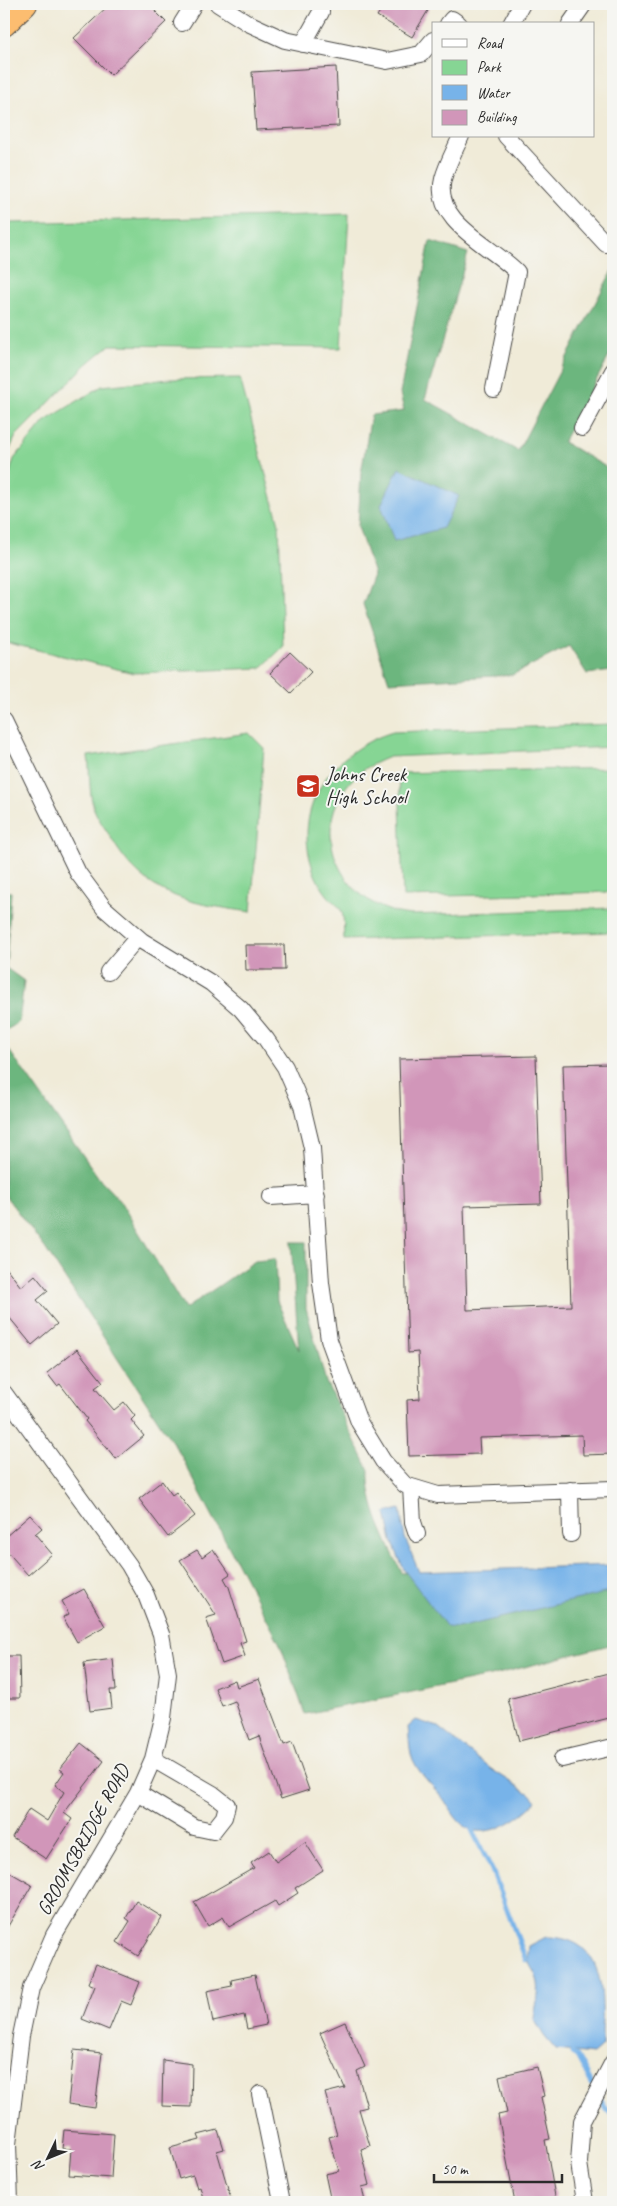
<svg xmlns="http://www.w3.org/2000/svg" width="617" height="2206" font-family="Caveat,sans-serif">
	<rect width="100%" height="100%" fill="#f6f6f2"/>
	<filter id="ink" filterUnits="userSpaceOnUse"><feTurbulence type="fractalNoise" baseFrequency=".02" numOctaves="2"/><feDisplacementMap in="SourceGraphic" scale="10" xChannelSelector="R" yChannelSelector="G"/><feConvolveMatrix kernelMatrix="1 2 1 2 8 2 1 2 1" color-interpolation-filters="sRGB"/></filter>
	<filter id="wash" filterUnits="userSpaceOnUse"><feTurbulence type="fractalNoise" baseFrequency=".0096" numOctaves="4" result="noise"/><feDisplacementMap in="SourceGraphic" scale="20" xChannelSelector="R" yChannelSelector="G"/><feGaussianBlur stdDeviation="1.12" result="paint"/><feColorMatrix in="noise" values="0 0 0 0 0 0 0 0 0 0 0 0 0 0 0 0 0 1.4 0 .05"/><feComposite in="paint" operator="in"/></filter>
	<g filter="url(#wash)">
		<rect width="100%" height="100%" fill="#f0ebd8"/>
		<path fill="#86d594" stroke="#588060" d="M349,214L341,348L110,345L87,364L16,436L4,462V229L10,223Z
			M240,378L279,524L283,647L261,668L134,673L4,642V492L14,459L45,421L102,386L169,379Z
			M613,724V747L389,757C379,761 368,766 359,773C302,823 338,908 411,915L613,908V932L344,940C343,932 345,918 341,910C338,905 332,901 328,896C321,887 315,877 312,866C292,804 335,749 393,732Z
			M249,733L264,748L251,912C187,903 144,897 110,836C104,827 96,816 93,806C89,791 90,772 88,756Z
			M613,768V892L403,897L399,773Z"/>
		<path fill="#6cb67e" stroke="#4c7054" d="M430,241L468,253L425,399L518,451L613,269V349L563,442L613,471V671L587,674L569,646L512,675L389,682L363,604L374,574L358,527L361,474L371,415L404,411L400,393Z
			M4,891L11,892L6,968L24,981L19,1022L4,1032Z
			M4,1043L101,1181L120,1201L185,1309L255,1261L275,1259L277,1301L299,1350L291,1242H306V1308L326,1382L369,1470C367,1505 387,1541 402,1573L613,1567V1644L490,1676L305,1714L280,1644L180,1454L45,1248L4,1194Z"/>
		<path fill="#77b3e9" stroke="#516f8a" d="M399,468L459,496L443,528L394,541L381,505Z
			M400,1509L405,1538L419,1572L613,1565V1591L458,1628L447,1627L404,1570L392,1541L386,1513Z
			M416,1720L438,1727L491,1769L530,1794L536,1801C522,1818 484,1843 463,1825C454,1818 449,1806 442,1797C432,1785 415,1770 411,1754C409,1745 409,1736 408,1727Z
			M546,1937C610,1937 602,1999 602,2046L593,2054L556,2050L544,2036L534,2019C535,2006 540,1996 538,1983C534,1965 525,1968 529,1946Z"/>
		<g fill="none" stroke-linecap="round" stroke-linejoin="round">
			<path stroke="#77b3e9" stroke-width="5" d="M472,1830L492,1870L526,1960
				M572,2053L577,2056L604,2106L613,2116"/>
		</g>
		<g id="blocks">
			<path fill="#d196b9" d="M110,4H148L166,22L111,75L74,38Z
				M385,4H432L412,37L377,16Z
				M336,67L339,126L256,130L252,72Z
				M290,652L311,672L291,693L270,673Z
				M245,945H284L285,970H246Z
				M536,1056L541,1204L464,1206L467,1310L571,1306L563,1065L613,1064V1454L583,1455L582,1435L479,1438L480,1454L409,1456L407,1400L420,1399L418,1352L408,1353L399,1059Z
				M4,1265L21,1287L35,1275L48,1291L37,1300L57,1324L32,1345L4,1311Z
				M77,1349L103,1382L95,1388L114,1410L124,1402L135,1416L131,1420L144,1436L116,1459L85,1421L87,1419L60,1384L57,1386L47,1373Z
				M162,1481L172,1495L176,1492L195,1516L168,1537L139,1499Z
				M30,1515L42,1528L35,1534L52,1554L28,1575L4,1548V1538Z
				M213,1549L230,1574L224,1578L229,1587L246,1641L240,1643L245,1656L222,1664L206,1618L216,1615L180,1560L197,1550L202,1557Z
				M84,1589L105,1626L77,1642L63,1617L69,1614L62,1601Z
				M4,1656H19L20,1698H4Z
				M113,1659L116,1690H110L112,1708L90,1711L84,1663Z
				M613,1672V1717L519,1741L508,1699Z
				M259,1679L284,1745L292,1742L309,1790L281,1799L259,1736L249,1740L235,1701L222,1706L215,1688L235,1680L237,1687Z
				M81,1743L104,1761L64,1813L72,1819L46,1859L12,1837L29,1809L47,1821L64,1792L55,1785L64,1772L60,1769Z
				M305,1842L323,1870L295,1888L298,1893L278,1906L275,1901L229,1927L223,1917L208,1926L194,1902L254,1868L251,1863L269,1851L276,1862Z
				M4,1869L32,1885L4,1933Z
				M136,1901L162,1917L138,1956L117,1942L130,1921L126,1918Z
				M96,1964L140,1982L131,2005L121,2001L109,2030L82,2019L95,1986L88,1983Z
				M255,1975L266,2025L247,2029L244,2015L213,2022L207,1991L232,1986L231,1980Z
				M345,2022L365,2067L357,2071L367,2107L359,2109L370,2146L361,2149L370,2185L362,2187L365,2202H331L325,2174L339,2171L329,2137L337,2135L325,2093L345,2088L320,2033Z
				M74,2050L102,2053L95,2108L68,2104Z
				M163,2060L192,2064L191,2107L162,2106Z
				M537,2067L544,2096L541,2097L550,2139L545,2140L556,2202H515L498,2115L507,2113L499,2076Z
				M64,2130L114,2134L111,2178L69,2175L71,2149H62Z
				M218,2130L224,2149L217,2151L232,2202H204L200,2187L197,2188L193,2175L179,2179L170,2148L200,2140L198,2135Z"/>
		</g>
	</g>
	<g filter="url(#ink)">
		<use href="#blocks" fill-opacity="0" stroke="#494845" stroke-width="1"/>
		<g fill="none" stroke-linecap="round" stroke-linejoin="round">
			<defs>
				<path id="minor" d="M218,4L248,23L285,40L387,61L421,54L433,40
					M182,23L194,4
					M448,24L452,19L459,24
					M511,24L522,4
					M570,24L584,4
					M303,44L321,12
					M461,136C455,150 447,164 443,179C432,222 492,246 517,272L494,389
					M506,136L606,244L613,242
					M582,428L613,371
					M4,720L78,873L104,908L142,941L211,983L241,1009L266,1039L285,1067L302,1106L312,1148L321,1283L329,1340L359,1422L383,1461L405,1485L438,1495L613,1489
					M108,972L137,938
					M271,1197L316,1194
					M4,1393L129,1565L146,1595L161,1634L168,1674L163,1718L153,1759L138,1793L54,1935L31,1988L21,2036L8,2144L10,2202
					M411,1487L413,1522L417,1534
					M570,1490L571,1534
					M562,1759L613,1747
					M138,1793L194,1827L213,1831L224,1817L227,1805L213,1794L153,1759
					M260,2094L282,2202
					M585,2202L579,2163L582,2121L613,2062"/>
				<path id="highway" d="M4,24L25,4"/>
			</defs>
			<use href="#minor" stroke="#494845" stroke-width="18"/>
			<use href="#highway" stroke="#494845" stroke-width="26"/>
			<use href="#minor" stroke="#fff" stroke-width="16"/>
			<use href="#highway" stroke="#fcbd6f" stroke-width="24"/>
		</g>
	</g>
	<defs>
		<symbol id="school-square" viewBox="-11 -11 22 22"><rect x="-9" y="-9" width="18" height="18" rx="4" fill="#c8321e" stroke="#f6f6f2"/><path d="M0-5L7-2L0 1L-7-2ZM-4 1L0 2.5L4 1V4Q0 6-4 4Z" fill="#fff"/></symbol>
	</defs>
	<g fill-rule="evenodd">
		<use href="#school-square" x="294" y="772" width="28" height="28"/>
	</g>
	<g text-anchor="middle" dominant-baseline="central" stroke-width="4" stroke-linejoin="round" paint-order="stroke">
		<g font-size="20" fill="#2b2b2b" stroke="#f6f6f2" text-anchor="start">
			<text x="326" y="774">Johns Creek<tspan x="326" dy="23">High School</tspan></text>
		</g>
		<g font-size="20" fill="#2b2b2b" stroke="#f6f6f2">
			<text transform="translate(83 1840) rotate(-61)">GROOMSBRIDGE ROAD</text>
		</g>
	</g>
	<rect width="617" height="2206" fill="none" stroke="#f6f6f2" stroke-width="20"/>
	<rect x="432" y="22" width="162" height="115" fill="#f6f6f2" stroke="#a5a5a2"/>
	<rect x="442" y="39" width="25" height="8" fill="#ffffff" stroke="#a5a5a2"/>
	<text x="477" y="48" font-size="15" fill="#2b2b2b">Road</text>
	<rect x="442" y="60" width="25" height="15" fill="#86d594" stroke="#a5a5a2"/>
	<text x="477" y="72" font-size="15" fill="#2b2b2b">Park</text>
	<rect x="442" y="85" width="25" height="15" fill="#77b3e9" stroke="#a5a5a2"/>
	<text x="477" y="98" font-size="15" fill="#2b2b2b">Water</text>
	<rect x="442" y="110" width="25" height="15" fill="#d196b9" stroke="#a5a5a2"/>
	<text x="477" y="122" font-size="15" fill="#2b2b2b">Building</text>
	<g transform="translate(48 2158) rotate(227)" stroke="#f6f6f2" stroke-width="4" paint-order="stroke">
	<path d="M0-4L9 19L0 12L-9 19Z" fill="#2b2b2b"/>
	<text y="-8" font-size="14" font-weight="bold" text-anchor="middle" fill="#2b2b2b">N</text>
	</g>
	<path d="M434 2174v8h128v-8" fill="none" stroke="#2b2b2b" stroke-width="2.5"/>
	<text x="442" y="2174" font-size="15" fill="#2b2b2b" stroke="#f6f6f2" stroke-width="4" paint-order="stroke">50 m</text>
</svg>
